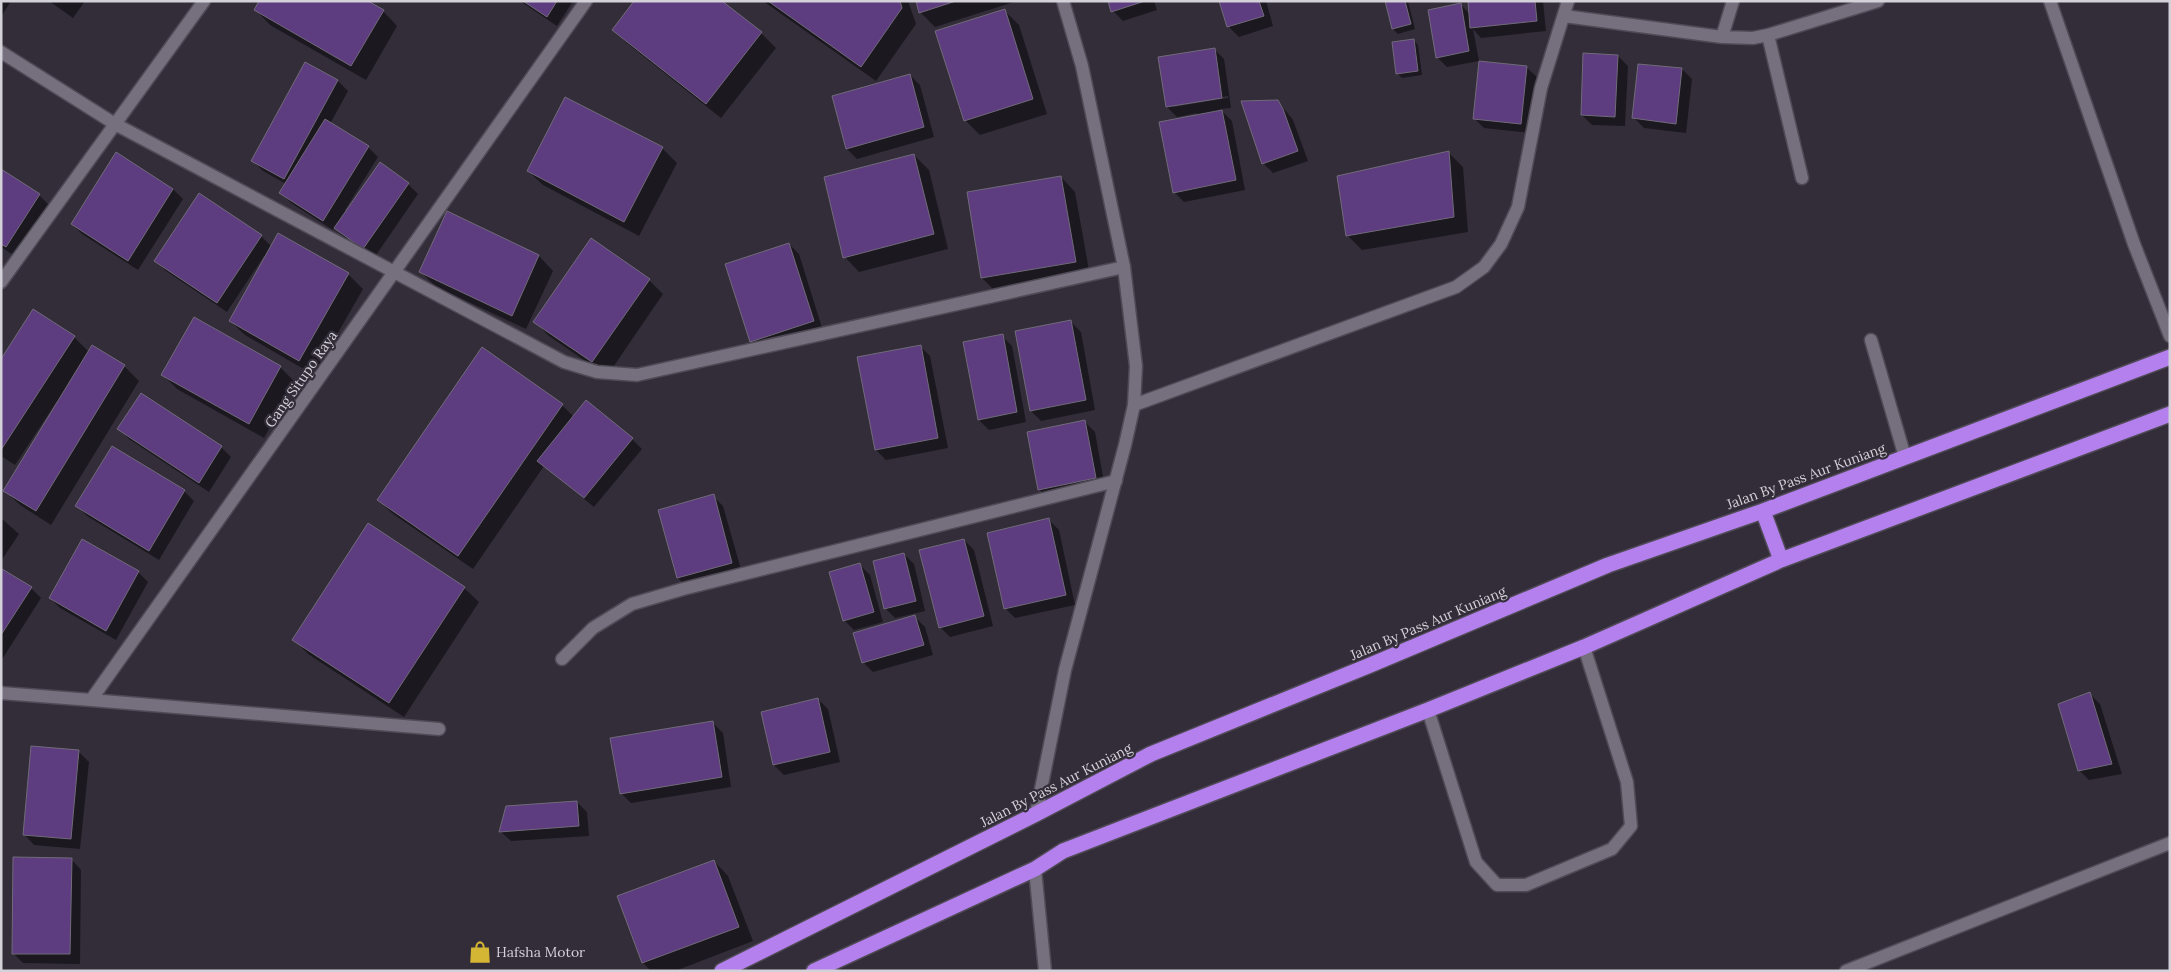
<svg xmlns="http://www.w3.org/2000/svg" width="2171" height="972" font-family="Lora,serif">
	<rect width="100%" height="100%" fill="#332d3a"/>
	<path fill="#0007" fill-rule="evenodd" d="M1,1H11L1,17Z
		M49,1H85L73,18Z
		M520,1H573L557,26Z
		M720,1L761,33L776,48L721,118L628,44L613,30Z
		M763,1H908L916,24L876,81Z
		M917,1H1014V2L935,27L920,12Z
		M1109,1H1154L1157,10L1123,21L1113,11Z
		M1221,1H1266L1273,26L1239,37L1229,27Z
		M1386,1H1408L1415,29L1398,34L1393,29Z
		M1469,1H1543L1546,31L1481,38L1473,29L1479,61L1447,67L1437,57L1460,4L1470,14Z
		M256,10L383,11L397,26L366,80L270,25Z
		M1004,10L1019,25L1047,114L980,135L965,120Z
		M1414,40L1418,45L1422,75L1402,78L1397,73Z
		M1214,49L1224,59L1231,108L1220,109L1232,121L1245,190L1184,202L1174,192L1197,113L1177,117L1167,107ZM1228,96V98L1173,107V105Z
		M1618,56L1628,66L1625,126L1592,125L1582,115Z
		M305,63L338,81L348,91L330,124L368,147L378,157L345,210L347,211L408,184L418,194L374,258L345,238L334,227L333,230L291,203L281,193L286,184L263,171L253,161Z
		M1526,67L1537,77L1531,133L1484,128L1474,118Z
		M1682,69L1692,79L1686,133L1644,128L1634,118Z
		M910,75L920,85L934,137L857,159L847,149L833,97Z
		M1278,101L1293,120L1308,161L1273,173L1263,163Z
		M662,148L677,163L639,236L543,185L528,171Z
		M117,153L173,189L183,199L138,270L82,234L72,224Z
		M1449,153L1463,167L1468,232L1362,250L1347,235Z
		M914,155L929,170L948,249L859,272L845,257Z
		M1,170L39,195L54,210L21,260L1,247Z
		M1061,177L1075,192L1090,276L996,292L982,278Z
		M447,213L539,256L553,271L526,329L435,286L420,271Z
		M261,236L272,247L348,274L363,289L314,375L245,335L230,321L266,257L264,256L227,312L166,271L156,261Z
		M789,244L799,254L823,331L761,351L751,341Z
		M649,280L663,294L607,376L549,336L535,322Z
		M194,318L280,367L295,382L264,438L177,389L163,375Z
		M1071,322L1081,332L1095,410L1041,421L1031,411Z
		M1002,336L1012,346L1026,422L989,430L979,420Z
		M74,337L89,352L124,366L139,381L51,525L20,505L5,491L59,402L57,401L15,465L1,456V361Z
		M920,346L930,356L948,448L886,460L876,450Z
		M562,405L574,417L632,439L642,449L594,507L544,466L473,569L393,514L378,500Z
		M1085,422L1095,432L1105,488L1049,499L1039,489Z
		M119,429L221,447L231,457L209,492L129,439Z
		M112,448L184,491L194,501L159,560L87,516L77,506Z
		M713,496L723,506L742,573L688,588L678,578L659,510Z
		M1,518L19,534L1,561Z
		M1049,520L1059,530L1075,605L1015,618L1005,608Z
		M964,540L974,550L993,626L950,637L940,627Z
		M904,554L914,564L925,611L895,618L885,608Z
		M860,565L870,575L883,622L854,630L844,620Z
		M1,572L31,588L41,598L1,661Z
		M138,572L148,582L116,640L60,608L50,598Z
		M464,588L479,602L404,717L308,654L294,639Z
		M915,617L925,627L933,655L873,672L863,662Z
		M2090,694L2100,704L2122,774L2089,780L2079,770Z
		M818,699L828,709L840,762L784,775L774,765Z
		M713,723L723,733L731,787L631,803L621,793Z
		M79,752L89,762L80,849L34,845L24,834Z
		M577,802L587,812L589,836L511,841L501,832Z
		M71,859L81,870L80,964L23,963L13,953Z
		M714,861L728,876L753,941L675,971H651L643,963L618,897Z"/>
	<path fill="#5d3c7f" stroke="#716b79" d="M259,1H368L384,10L351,66L254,10Z
		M523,1H557L547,17Z
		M634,1H722L762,32L706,104L612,30Z
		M768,1H900L902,8L861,67Z
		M916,1H956L919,13Z
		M1108,1H1145L1111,12Z
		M1219,1H1259L1264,16L1227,27Z
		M1385,1H1405L1411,24L1392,29Z
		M1468,1H1535L1537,21L1470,28Z
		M1461,3L1469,51L1436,58L1428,10Z
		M1005,9L1033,99L964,121L935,31Z
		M1414,39L1418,71L1396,74L1392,42Z
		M1215,48L1222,98L1166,107L1158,57Z
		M1583,53L1618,55L1615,117L1581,115Z
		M1479,61L1527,66L1521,124L1473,119Z
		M305,62L338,80L284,179L251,161Z
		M1638,64L1682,68L1676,124L1632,118Z
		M910,74L924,127L846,149L832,96Z
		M565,97L663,147L624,222L527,171Z
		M1278,100L1283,109L1298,151L1262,164L1241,101Z
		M1222,110L1236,180L1173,193L1159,122Z
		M325,119L369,146L323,221L279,193Z
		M1449,151L1454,217L1346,236L1337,176Z
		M116,152L173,189L128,261L71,224Z
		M914,154L934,234L843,258L824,177Z
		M380,162L409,183L363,249L334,228Z
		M1,169L40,194L6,247L1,244Z
		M1061,176L1076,262L981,278L967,192Z
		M199,193L262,235L217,303L154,261Z
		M447,211L539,255L512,316L419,272Z
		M278,233L349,273L299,361L229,321Z
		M591,238L650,279L592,362L533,322Z
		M789,243L814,321L750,342L725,264Z
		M33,309L75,336L1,450V359Z
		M194,317L281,366L249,424L161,375Z
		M1071,320L1086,400L1030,411L1015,331Z
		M1003,334L1017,412L978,420L963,342Z
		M92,345L125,365L36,511L3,491Z
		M921,345L938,438L875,450L857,357Z
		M482,347L563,404L458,556L377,500Z
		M141,393L222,446L199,483L117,429Z
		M586,400L633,438L584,498L537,461Z
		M1085,420L1096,478L1038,490L1027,432Z
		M112,446L185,490L149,551L75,506Z
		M714,494L732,563L677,578L658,510Z
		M1049,518L1066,595L1004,609L987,533Z
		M368,523L465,587L389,703L292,640Z
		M82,539L139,571L106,631L49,598Z
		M964,539L984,616L939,628L919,550Z
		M904,553L916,601L884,609L873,561Z
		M860,563L874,612L843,621L829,572Z
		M2,569L32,587L1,635V570Z
		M915,615L924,645L862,663L853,633Z
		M2090,692L2112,764L2078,771L2058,704Z
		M818,698L830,752L773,765L761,712Z
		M713,721L722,777L620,794L610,738Z
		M31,746L79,750L71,839L23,835Z
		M577,801L579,826L499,832L506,806Z
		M13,857L72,858L70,954H12Z
		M714,860L739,927L642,963L617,896Z"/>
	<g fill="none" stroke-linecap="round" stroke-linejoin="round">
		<defs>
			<path id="lane" d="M1871,340L1905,457
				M1428,710L1476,862L1497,885H1526L1612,849L1631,826L1627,782L1584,647"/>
			<path id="street" d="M2050,1L2134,244L2170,336
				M1564,16L1722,37L1753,38L1768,35L1878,1
				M1768,35L1802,178
				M1722,37L1733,1
				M1,52L115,124L564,362L597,372L637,375L1124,267
				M1,282L204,1
				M1134,405L1456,287L1484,267L1501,244L1518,207L1541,88L1568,1
				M562,659L593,628L632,604L683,589L1116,481
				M1,693L91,700L586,1
				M91,700L439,729
				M1846,971L2170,843"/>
			<path id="secondary" d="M1036,814L1065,670L1125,445L1134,405L1136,366L1124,267L1082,66L1063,1
				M1035,869L1045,971"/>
			<path id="highway" d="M1763,511L1781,560
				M722,971L1036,814L1151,754L1368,666L1608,565L1763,511L2170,357
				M814,971L1035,869L1063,851L1428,710L1584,647L1781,560L2170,414"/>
		</defs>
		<use href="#lane" stroke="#4f4a55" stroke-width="15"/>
		<use href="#street" stroke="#4f4a55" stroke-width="15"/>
		<use href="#secondary" stroke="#4f4a55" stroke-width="15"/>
		<use href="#highway" stroke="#4f4a55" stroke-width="18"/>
		<use href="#lane" stroke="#756f7e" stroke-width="12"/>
		<use href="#street" stroke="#756f7e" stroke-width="12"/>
		<use href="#secondary" stroke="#756f7e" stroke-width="12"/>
		<use href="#highway" stroke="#b480ee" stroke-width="15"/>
	</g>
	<defs>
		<symbol id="shop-bare" viewBox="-9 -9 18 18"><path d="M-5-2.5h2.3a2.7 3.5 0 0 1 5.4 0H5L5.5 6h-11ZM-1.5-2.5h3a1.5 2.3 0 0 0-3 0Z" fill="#d5b534" stroke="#332d3a" stroke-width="2.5" paint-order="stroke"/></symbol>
	</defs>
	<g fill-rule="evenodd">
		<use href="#shop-bare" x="464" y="936" width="32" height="32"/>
	</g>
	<g text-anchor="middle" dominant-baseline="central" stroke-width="4.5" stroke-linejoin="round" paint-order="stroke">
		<g font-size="14" fill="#d4d1d9" stroke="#332d3a">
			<text transform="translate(301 379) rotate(-55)">Gang Situpo Raya</text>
			<text transform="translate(1806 476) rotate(-20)">Jalan By Pass Aur Kuniang</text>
			<text transform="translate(1428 623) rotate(-23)">Jalan By Pass Aur Kuniang</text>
			<text transform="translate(1056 785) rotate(-27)">Jalan By Pass Aur Kuniang</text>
		</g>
		<g font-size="14" fill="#d4d1d9" stroke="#332d3a" text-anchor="start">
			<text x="496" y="952">Hafsha Motor</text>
		</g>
	</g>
	<rect width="2171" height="972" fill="none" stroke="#d4d1d9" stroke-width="5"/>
</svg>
